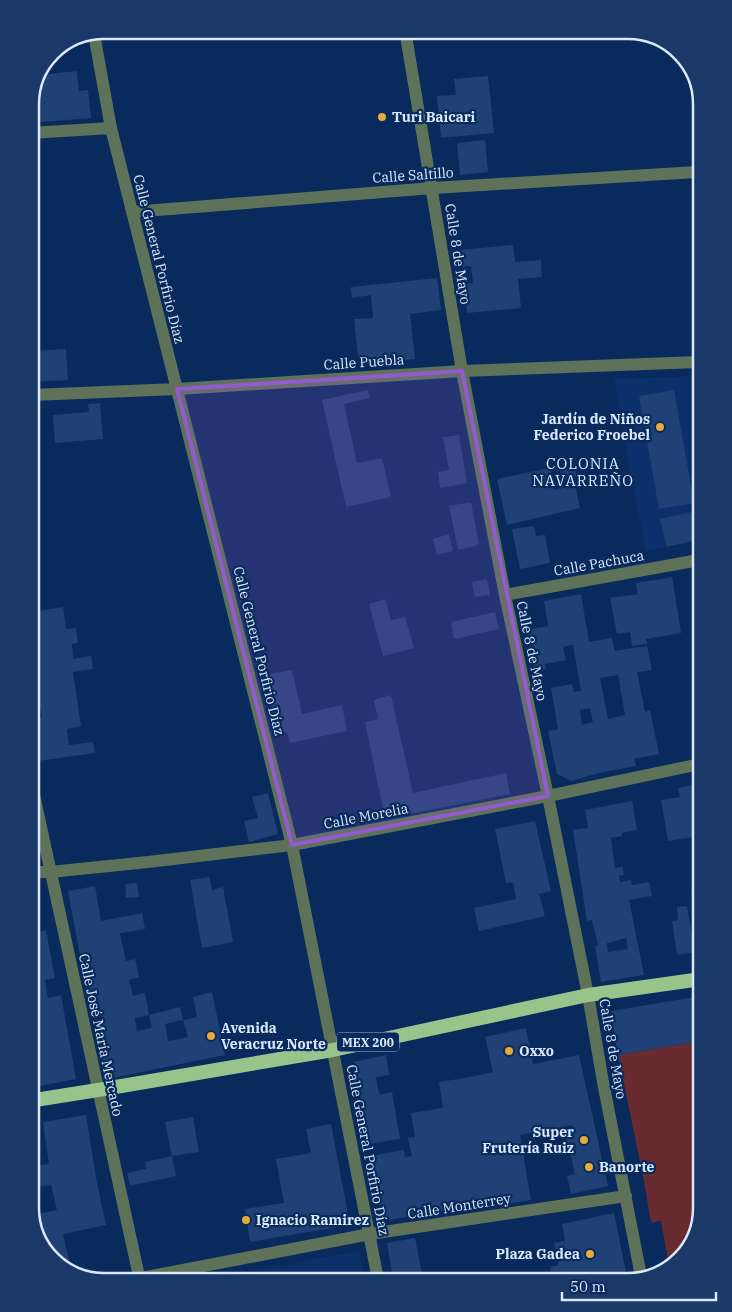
<svg xmlns="http://www.w3.org/2000/svg" width="732" height="1312" font-family="'IBM Plex Serif',serif">
	<rect width="100%" height="100%" fill="#092a5c"/>
	<path fill="#0c316a" d="M698,376L699,540L646,551L631,475L614,379Z
		M359,1251L364,1279L200,1281Z"/>
	<path fill="#682b2f" d="M701,1041L702,1212L689,1249L669,1266L661,1221L651,1223L644,1181L618,1055Z"/>
	<path fill="#204175" fill-rule="evenodd" d="M77,71L79,91L88,90L91,118L30,123V100L41,75Z
		M488,76L494,133L441,138L437,96L456,95L454,79Z
		M485,140L488,172L460,175L457,143Z
		M513,245L515,262L541,260L542,277L518,279L521,308L467,313L464,284L473,283L471,266L461,267L459,250Z
		M437,278L441,310L410,314L415,359L359,365L354,319L373,318L371,295L352,298L351,287Z
		M66,349L68,380L32,382L31,351Z
		M368,390L370,398L344,404L357,463L382,458L391,497L346,507L322,400Z
		M674,390L694,503L659,509L639,396Z
		M100,403L103,439L55,443L53,415L89,412L88,404Z
		M459,435L467,483L440,488L438,472L449,470L443,437Z
		M574,466L577,477L562,480L560,469Z
		M550,468L554,490L575,485L580,508L507,525L497,479Z
		M471,502L479,545L458,550L449,506Z
		M692,512L697,540L667,547L660,519Z
		M534,526L536,536L545,535L550,563L520,569L512,529Z
		M449,534L453,551L437,555L433,539Z
		M672,577L681,633L646,639L647,644L632,646L630,632L617,634L610,598L638,594L636,583Z
		M487,579L490,595L475,597L472,582Z
		M581,594L589,642L612,638L615,651L647,646L652,670L637,672L645,712L650,710L659,754L634,759L636,766L599,773L571,781L557,774L548,731L558,729L551,688L572,684L574,692L581,691L573,645L563,647L566,660L545,664L546,669L534,671L526,630L548,626L544,601ZM618,675L625,715L608,719L600,678ZM590,708L593,722L582,725L580,710Z
		M385,599L391,620L405,617L414,648L383,656L369,604Z
		M63,607L66,629L76,628L78,643L72,644L73,659L91,656L93,669L73,672L81,726L67,729L69,745L93,742L95,753L38,761L33,729V719L42,717L36,688L33,689V612Z
		M495,612L499,629L454,639L451,622Z
		M292,670L302,714L342,705L347,731L290,743L287,732L277,734L264,675Z
		M391,695L413,793L506,773L510,794L385,819L365,722L378,719L374,700Z
		M700,783V836L668,841L661,800L680,797L678,788Z
		M268,793L278,834L249,842L244,821L258,818L252,797Z
		M632,801L637,830L622,833V836L611,838L615,868L623,867L624,875L619,876L620,882L631,880L632,885L649,882L652,896L629,900L644,975L601,982L595,946L598,945L592,920L587,921L573,830L588,828L585,810ZM626,938L628,949L608,952L607,943Z
		M535,821L551,891L539,894L545,916L479,931L474,908L516,899L513,882L506,883L495,829Z
		M209,877L212,890L223,887L233,942L202,948L190,880Z
		M137,883L139,897L126,898L125,884Z
		M95,886L101,921L142,913L145,929L120,933L126,961L135,959L139,977L129,980L133,996L145,993L149,1015L180,1007L183,1020L165,1024L168,1041L188,1037L183,1020L197,1017L193,997L212,992L225,1055L107,1079L96,1026L103,1024L98,1000L90,1001L77,940L68,891ZM149,1015L152,1028L137,1031L135,1018Z
		M700,889V907L694,908L691,890Z
		M687,906L695,952L677,955L672,921L678,920L677,907Z
		M46,930L55,978L45,980L48,998L61,995L76,1079L35,1087V1014H36L35,1005L34,933Z
		M701,957V968H698L696,958Z
		M701,996V1041L618,1055L611,1011Z
		M526,1028L533,1064L579,1055L608,1186L571,1194L567,1176L575,1174L565,1133L573,1131L572,1125L520,1135L531,1200L507,1204L506,1200L383,1221L371,1156L404,1150L405,1157L412,1156L408,1138L415,1137L411,1113L443,1108L439,1082L465,1078L493,1072L485,1037Z
		M386,1055L389,1075L376,1077L378,1088L379,1095L392,1092L400,1139L370,1144L353,1062Z
		M86,1115L96,1178L106,1225L63,1234L72,1273L63,1269L38,1240L44,1238L39,1214L57,1210L51,1185L36,1187L35,1166L49,1164L43,1122Z
		M193,1117L199,1152L172,1156L165,1122Z
		M331,1124L350,1225L250,1242L245,1209L284,1203L276,1159L311,1153L306,1129Z
		M172,1156L176,1176L130,1186L127,1173L146,1169L145,1162Z
		M614,1213L627,1277H579L578,1274L565,1277H552L550,1267L559,1265L554,1243L565,1241L562,1224Z
		M415,1238L423,1279H393L387,1243Z"/>
	<g fill="none" stroke-linecap="round" stroke-linejoin="round">
		<path stroke="#5e7259" stroke-width="12" d="M405,30L462,371L505,595L548,796L588,995L603,1082L641,1276
			M94,34L111,128L292,845L378,1279
			M30,133L111,128
			M132,212L433,188L697,172
			M32,395L177,389L462,371L698,362
			M505,595L699,560
			M34,795L140,1281
			M120,1282L370,1234L626,1196"/>
		<path stroke="#5e7259" stroke-width="12" d="M34,872H50L148,862L292,845L548,796L700,764"/>
		<path stroke="#98c48c" stroke-width="14" d="M35,1100L98,1090L333,1050L588,995L701,979"/>
	</g>
	<path fill="#935bce" fill-opacity="0.2" stroke="#935bce" stroke-width="4" stroke-linejoin="round" d="M462,371L548,796L292,845L177,389Z"/>
	<g fill="#e8ab37" stroke="#092a5c" stroke-width="2">
		<circle cx="382" cy="117" r="5"/>
		<circle cx="660" cy="427" r="5"/>
		<circle cx="211" cy="1036" r="5"/>
		<circle cx="509" cy="1051" r="5"/>
		<circle cx="584" cy="1140" r="5"/>
		<circle cx="589" cy="1167" r="5"/>
		<circle cx="246" cy="1220" r="5"/>
		<circle cx="590" cy="1254" r="5"/>
	</g>
	<g text-anchor="middle" dominant-baseline="central" stroke-width="4.5" stroke-linejoin="round" paint-order="stroke">
		<rect fill="#092a5c" stroke="#9cafcb" stroke-width="1" x="337" y="1032.5" width="62" height="19" rx="4"/>
		<g font-size="12" font-weight="bold" fill="#dbe8fb">
			<text x="368" y="1042">MEX 200</text>
		</g>
		<g font-size="14" font-weight="bold" fill="#dbe8fb" stroke="#092a5c" text-anchor="start">
			<text x="392" y="117">Turi Baicari</text>
			<text x="650" y="419" text-anchor="end">Jardín de Niños<tspan x="650" dy="16">Federico Froebel</tspan></text>
			<text x="221" y="1028">Avenida<tspan x="221" dy="16">Veracruz Norte</tspan></text>
			<text x="519" y="1051">Oxxo</text>
			<text x="574" y="1132" text-anchor="end">Super<tspan x="574" dy="16">Frutería Ruiz</tspan></text>
			<text x="599" y="1167">Banorte</text>
			<text x="256" y="1220">Ignacio Ramirez</text>
			<text x="580" y="1254" text-anchor="end">Plaza Gadea</text>
		</g>
		<g font-size="14" fill="#dbe8fb" stroke="#092a5c">
			<text transform="translate(413 175) rotate(-4)">Calle Saltillo</text>
			<text transform="translate(458 254) rotate(81)">Calle 8 de Mayo</text>
			<text transform="translate(159 259) rotate(76)">Calle General Porfirio Díaz</text>
			<text transform="translate(364 362) rotate(-4)">Calle Puebla</text>
			<text transform="translate(599 563) rotate(-10)">Calle Pachuca</text>
			<text transform="translate(259 651) rotate(76)">Calle General Porfirio Díaz</text>
			<text transform="translate(532 651) rotate(78)">Calle 8 de Mayo</text>
			<text transform="translate(366 816) rotate(-11)">Calle Morelia</text>
			<text transform="translate(101 1035) rotate(78)">Calle José María Mercado</text>
			<text transform="translate(613 1049) rotate(80)">Calle 8 de Mayo</text>
			<text transform="translate(368 1150) rotate(79)">Calle General Porfirio Díaz</text>
			<text transform="translate(459 1206) rotate(-9)">Calle Monterrey</text>
		</g>
		<g font-size="15" letter-spacing="1" fill="#dbe8fb" stroke="#092a5c">
			<text x="583" y="463">COLONIA<tspan x="583" dy="17">NAVARREÑO</tspan></text>
		</g>
	</g>
	<path d="M0 0H732V1312H0ZM104 39H628A65 65 0 0 1 693 104V1208A65 65 0 0 1 628 1273H104A65 65 0 0 1 39 1208V104A65 65 0 0 1 104 39Z" fill="#1a3969" fill-rule="evenodd"/>
	<path fill="none" stroke="#dbe8fb" stroke-width="2.5" d="M104 39H628A65 65 0 0 1 693 104V1208A65 65 0 0 1 628 1273H104A65 65 0 0 1 39 1208V104A65 65 0 0 1 104 39Z"/>
	<path d="M562 1292v8h154v-8" fill="none" stroke="#dbe8fb" stroke-width="2.5"/>
	<text x="570" y="1292" font-size="15" fill="#dbe8fb" stroke="#092a5c" stroke-width="4" paint-order="stroke">50 m</text>
</svg>
